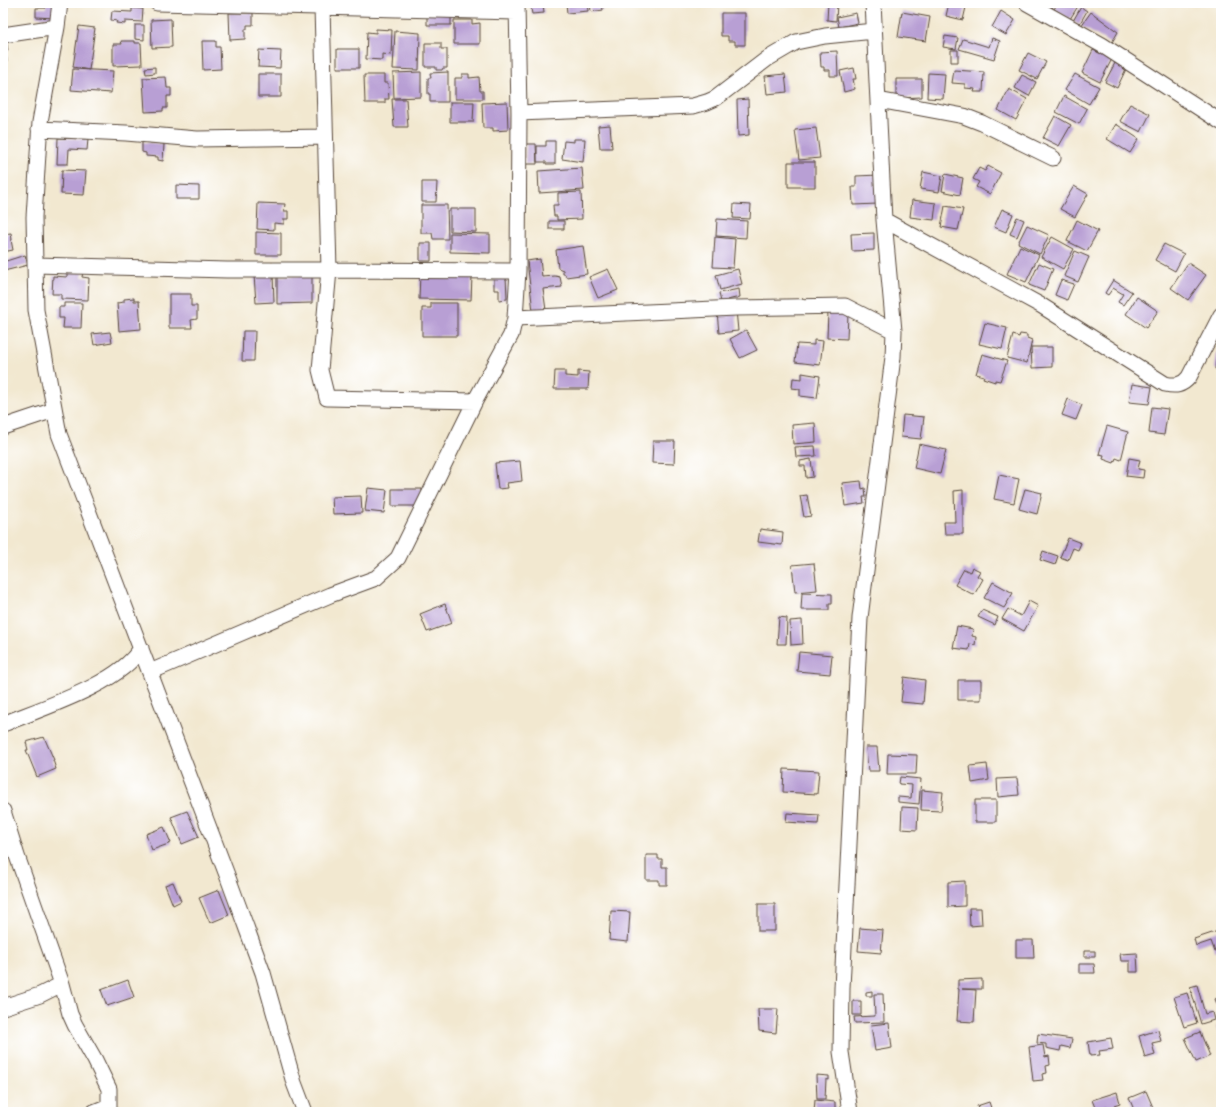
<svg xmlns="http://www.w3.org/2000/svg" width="1224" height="1115" font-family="'Shantell Sans',sans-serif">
	<rect width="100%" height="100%" fill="#fff"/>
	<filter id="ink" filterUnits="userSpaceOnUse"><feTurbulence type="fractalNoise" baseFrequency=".025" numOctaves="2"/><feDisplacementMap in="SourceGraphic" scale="8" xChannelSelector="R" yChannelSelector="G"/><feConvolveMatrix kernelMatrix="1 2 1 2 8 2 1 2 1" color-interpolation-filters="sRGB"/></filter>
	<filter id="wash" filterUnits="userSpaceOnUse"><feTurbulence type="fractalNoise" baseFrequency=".012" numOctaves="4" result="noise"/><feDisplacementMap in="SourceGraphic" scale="16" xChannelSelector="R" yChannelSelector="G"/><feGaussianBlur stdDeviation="0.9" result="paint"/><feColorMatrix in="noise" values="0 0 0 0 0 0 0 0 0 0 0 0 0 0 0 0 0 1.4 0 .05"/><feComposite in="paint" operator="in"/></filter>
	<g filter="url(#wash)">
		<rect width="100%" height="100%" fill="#f2e8d0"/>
		<g id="blocks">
			<path fill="#b89fd4" d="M46,3H56L55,18L36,17V8H46Z
				M530,3H543L544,13L532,14Z
				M566,3H587L588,11L567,13Z
				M590,3H602L603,10L591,12Z
				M828,3H837L836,21L827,20Z
				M949,3H967L963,20L946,16Z
				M1045,3H1055L1052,8Z
				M1058,3H1080L1070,19L1054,9Z
				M1081,7L1087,11L1079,25L1073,21Z
				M132,8L143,9L142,22L125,21V24L116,23L117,21L111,20L112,11L132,12Z
				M1001,11L1015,20L1006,35L992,27Z
				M902,12L930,17L926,41L898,37Z
				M1091,12L1118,32L1111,44L1081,26Z
				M229,13H253V25H247V29H245V39L230,40Z
				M427,13H451V25H427Z
				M721,13H745V45H735V41H728V36H721Z
				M856,13L858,23L839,27L837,17Z
				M171,19L172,47L152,48L151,20Z
				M454,20H472V24L480,23V44H454Z
				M135,25H144V40L135,39Z
				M79,26L95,28L89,70L73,67Z
				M376,29L392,30L391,55L382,54V60L366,59L367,32L376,33Z
				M395,31L420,33L419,70L393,69Z
				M945,36L958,38L956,49L943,47Z
				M992,38L1000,41L994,59L959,49L963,39L989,47Z
				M3,41H5V44H7L8,51H6L7,62H3Z
				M121,41H135V43H141L142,65L113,66V44H122Z
				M202,41H216V47H220L221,69L203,70Z
				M425,43H441V49H447V68H443L442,70H436V67H425Z
				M337,49H359V68H337Z
				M259,50L281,51L280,68L258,67Z
				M951,50H958V62H951Z
				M1093,50L1112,59L1100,82L1082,73Z
				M837,51L838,76H830V70H824V67H821L820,52Z
				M1028,53L1046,62L1037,79L1019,70Z
				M1115,63L1126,69L1117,88L1105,82Z
				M155,67V73L146,74L145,68Z
				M854,68L856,79H853L855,89L844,92L840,71Z
				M73,69L113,71L111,93L71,90Z
				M954,70L984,72L983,92H974L975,89L965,88V84L952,83Z
				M421,72V97L394,98L393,73Z
				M448,72V102H430V94H428V78H431L430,73Z
				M928,73L945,74L943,99L927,98Z
				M258,74H281V97H258Z
				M462,74H469V78L479,77L480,91H483V99H455V78H462Z
				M785,74L787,92L767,94L765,76Z
				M1075,74L1099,87L1089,104L1065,90Z
				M364,75H384V83H388L389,99H385V103H365Z
				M1022,75L1036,82L1029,96L1015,88Z
				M166,77L167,88H171V96H167V108H163V111L145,112L143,78Z
				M896,79H922V97L896,98Z
				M1009,89L1027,99L1016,120L998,110Z
				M1064,96L1087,109L1079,124L1056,112Z
				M392,99H406L408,127H394Z
				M748,99L749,135L738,136L737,100Z
				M450,102H474L473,122H450Z
				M507,102L508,130L493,131V128H483L482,103Z
				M1130,104L1150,114L1141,132L1120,121Z
				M1055,116L1071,125L1059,146L1043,138Z
				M1116,124L1139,139L1130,153L1107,139Z
				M610,125L612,148H600L598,126Z
				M816,128L820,158L799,160L795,130Z
				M58,138L88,139L87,150L69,149L68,164H57Z
				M574,139H585L583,162L562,159L564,141L574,142Z
				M546,141H555V164H546V162H537V146H546Z
				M142,142L164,144L163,161L158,160V157L146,156V153L142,152Z
				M526,144H536L537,164H525Z
				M788,162H815V187H788Z
				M988,166L1001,173L990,194L976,187L979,182L973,179L979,168L985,171Z
				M582,168L584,190L539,193L538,171Z
				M62,170L86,171L84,195L61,194Z
				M923,172L942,176L939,192L920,189Z
				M945,174L963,178L960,195L942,191Z
				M879,175L878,204L853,205L852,187H856V176Z
				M422,182H437L436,202H422Z
				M176,185L199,186V199H176Z
				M1074,186L1088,194L1075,217L1060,209Z
				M581,192L582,219L557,220V216H554L553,205H558V193Z
				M912,200L936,203L934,220L910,217Z
				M258,203L285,204L284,211H288V219H284V224L274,223V230L257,229Z
				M734,204L751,205L750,219L733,218Z
				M421,205H447L448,239H433L432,233H421Z
				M945,206L963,209L958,230L941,227Z
				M450,209H476V232L450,231Z
				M1002,209L1013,214L1006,232L994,227Z
				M1017,217L1024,220L1017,237L1010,234Z
				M717,219L747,221L746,238L716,236Z
				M1077,220L1098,231L1087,251L1067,241Z
				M549,221H564V229H549Z
				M1027,225L1049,235L1040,254L1018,243Z
				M256,232L281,233V255H256Z
				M11,233L12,240H11L13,250L3,252V234Z
				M450,233L490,234V253L450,252Z
				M874,233V250L852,251L851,234Z
				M715,237L735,239L733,268L713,267Z
				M1052,237L1074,249L1063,269L1041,257Z
				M420,243H431V261H420Z
				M1164,244L1184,254L1175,271L1155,260Z
				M583,246L587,274L566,277L565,274H563V270L558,268L556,250Z
				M1020,246L1039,255L1026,282L1007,274Z
				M1075,251L1089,257L1078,282L1064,276Z
				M25,255L28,265L4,271L3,262Z
				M540,259L542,277L555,276L560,277L562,287L543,289L546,310L533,311L527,261Z
				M1039,263L1053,269L1044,291L1029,285Z
				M1188,263L1206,275L1188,300L1171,288Z
				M608,269L618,290L598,298L589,277Z
				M738,269L742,284L720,290L716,275Z
				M67,272H83L82,277L89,278L88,300L61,299V294H52L53,276L67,277Z
				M273,274L274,302L256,303L254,275Z
				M420,274L472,276L471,300L419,299Z
				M277,276H312V303L277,304Z
				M494,276H506L507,299L499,300V290H494Z
				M1061,280L1074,284L1067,300L1055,295Z
				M1113,280L1132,292L1123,305L1118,302L1123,294L1113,288L1108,295L1105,293Z
				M739,289L740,297L727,300L728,305L722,307L719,293Z
				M169,294H191V306H197V319L191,320L192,328H169Z
				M1137,297L1158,311L1146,328L1126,314Z
				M134,298V301H139L141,329L119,331L117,303L124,302V299Z
				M64,303H82L81,328H63L64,318H59V307H64Z
				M431,303H457V336H422V308H431Z
				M736,310L738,331L719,333L717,312Z
				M828,312L848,313L847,339L827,338Z
				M985,323L1007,328L1002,349L979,344Z
				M746,330L757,350L740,358L730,339Z
				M243,331H255L254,361H242Z
				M110,332L112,342L94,345L92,334Z
				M1020,334L1027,335V338L1032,340L1027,363L1007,358L1013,335L1019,337Z
				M814,340L823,341L820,365L795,362L797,344L814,345Z
				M1218,346H1221V370L1215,369Z
				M1031,347H1052V367L1032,368Z
				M982,354L1007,361L1000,381L995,380V382L983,378L984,376L976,374Z
				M555,371H565V376L578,377V371L589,372L588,389H554Z
				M802,373L820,376L817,398L800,396V389L792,388L793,378L802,379Z
				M1132,384L1152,387L1149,404L1129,402Z
				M1068,399L1082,405L1076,420L1062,415Z
				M1152,407L1168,409L1164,435L1149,433Z
				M903,415L924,417L921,439L901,437Z
				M815,423L816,442L793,444L792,425Z
				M1107,426L1128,432L1121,460L1116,458L1114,463L1103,459L1104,455L1099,454Z
				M653,441H675L674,464L652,463Z
				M919,444L946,450L940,474L914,468Z
				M815,446L816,456L796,457L795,447Z
				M1129,458L1140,460L1138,469L1144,470L1143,478L1126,476Z
				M811,459L813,477L806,478L805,466H800V461Z
				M520,461L522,481L507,483L508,488L498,489L495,463Z
				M999,475L1019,479L1014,503L994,499Z
				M861,481L862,489L865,488L866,497H863L864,503L845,506L842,483Z
				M368,488L387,490L384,513L365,511Z
				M392,489H422V506H392Z
				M1025,489L1042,493L1037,514L1019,509Z
				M963,490V534H945L944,522H955L954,491Z
				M807,495L811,516L804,517L800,496Z
				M361,496L362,513L333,514L332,497Z
				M760,529L783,532L782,545L758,542Z
				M1068,538L1081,543L1078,550L1073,548L1068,560L1060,557Z
				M1043,551L1058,556L1055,565L1040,560Z
				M814,563L817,590L795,592L792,565Z
				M972,567L980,571L977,576L983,579L974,595L955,585L964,569L970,572Z
				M993,582L1013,593L1004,608L984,598Z
				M802,593L832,594V604H829V610H801Z
				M1029,601L1038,606L1024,631L1002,619L1008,609L1021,616Z
				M445,604L452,623L427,632L420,614Z
				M982,610L998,617L995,625L978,617Z
				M779,617L787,618L786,644H777Z
				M802,620L803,644L791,645L790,621Z
				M957,626L973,629L972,636L976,637L975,645L970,644L969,650L953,648Z
				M799,652L832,655L830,674L797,671Z
				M904,677L925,680L923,704L901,702Z
				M958,680H981V700H958Z
				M44,737L54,760H53L56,769L37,777L26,750H28L26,742Z
				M866,747H877L879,771H868Z
				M888,754L917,755L916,774H887Z
				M987,764L989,780L972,783L970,766Z
				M784,769L819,771L817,794L783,792Z
				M900,777L921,779L919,804L898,802V797L911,798L912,785L899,784Z
				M1017,778L1019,795L998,797L997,779Z
				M922,790L943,792L941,811L921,810Z
				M975,800H996V822H975Z
				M902,807L918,808L917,830L901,829Z
				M187,811L199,837L182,844L171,817Z
				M787,813L819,815L818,824L786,822Z
				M164,827L171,843L152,850L146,834Z
				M646,855H658V859H662V867H667V885H659V880H646Z
				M965,881V906L948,907V882Z
				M173,882L181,901L173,905L165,885Z
				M219,890L229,915L210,923L199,898Z
				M758,904H775V931H758Z
				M969,908H981L982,925L970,926Z
				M611,911L630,912L628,942L609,940Z
				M860,928L883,930L881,953L858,951Z
				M1218,931L1221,939V950L1215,952L1211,941L1196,946L1194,939Z
				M1016,940H1033L1034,958H1016Z
				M1084,951H1095V957H1084Z
				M1137,953L1138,972H1130V961H1121L1120,954Z
				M1079,964H1094L1095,973H1079Z
				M982,979V989H962L976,990L974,1022L957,1021L959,989H958V980Z
				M128,980L134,997L107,1006L101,990Z
				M1197,985L1205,1014L1212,1012L1214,1020L1201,1024L1190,987Z
				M872,991V996H866V992Z
				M1187,993L1197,1023L1184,1027L1174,997Z
				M874,994H883L884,1022L855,1023L854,1017L875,1016Z
				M1221,996V1014L1215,999Z
				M853,1001H861V1015H853Z
				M758,1009H778L776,1033L759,1031Z
				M889,1023L892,1048L875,1051L871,1025Z
				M1221,1024V1040L1216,1026Z
				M1158,1030L1161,1041L1152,1043L1155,1055L1145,1058L1139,1036Z
				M1200,1032L1210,1056L1196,1062L1185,1038Z
				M1038,1034L1072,1039L1070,1048L1061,1046L1060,1051L1046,1048V1044L1037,1043Z
				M1111,1038L1113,1049L1099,1051L1100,1055L1090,1056L1088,1042Z
				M1043,1045L1045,1057L1049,1056L1050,1065L1046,1066L1047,1073L1042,1074L1043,1080L1033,1081L1029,1047Z
				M816,1075L829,1076V1080L826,1079L825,1099H817Z
				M1146,1091L1155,1112H1135L1129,1098Z
				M1117,1092L1120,1103L1114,1105L1115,1108L1108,1110L1107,1107L1096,1110L1092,1100Z
				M815,1100L835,1102V1112H814Z
				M989,1102L991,1108L988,1109L989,1112H979L977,1106Z"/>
		</g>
	</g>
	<g filter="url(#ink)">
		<use href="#blocks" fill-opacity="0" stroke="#564639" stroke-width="1"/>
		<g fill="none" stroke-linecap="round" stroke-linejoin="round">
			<defs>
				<path id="street" d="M60,3L57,27L40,122L34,217L36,310L59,434L227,875L263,973L294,1083L305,1112
					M157,3L516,12
					M1027,3L1102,45L1221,122
					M3,35L57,27
					M878,100L964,116L982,123L1053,158
					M519,113L693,106L707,102L716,98L767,59L796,42L825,36L874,31
					M39,129L126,133L197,139L325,137
					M884,220L1042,306L1165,384C1175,386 1182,386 1189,377L1221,315
					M35,265L227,270H329L322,7
					M515,318L736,308L845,306L894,331
					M475,401L327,398L320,370L329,270L518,271
					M3,427L54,410
					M150,672L330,595L376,578L398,558L475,401L511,335L515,318L518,271L519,113L517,3
					M3,724C42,708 120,684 141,648
					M3,811L17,856L62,984L40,995L3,1007
					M62,984L70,1014L75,1025L95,1060L109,1089V1106L94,1112
					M850,1112L841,1052L842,988L860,618L893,357L894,331L884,220L873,3"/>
			</defs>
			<use href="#street" stroke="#564639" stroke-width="17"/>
			<use href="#street" stroke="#fff" stroke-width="15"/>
		</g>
	</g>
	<rect width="1224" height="1115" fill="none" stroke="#fff" stroke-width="16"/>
</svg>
